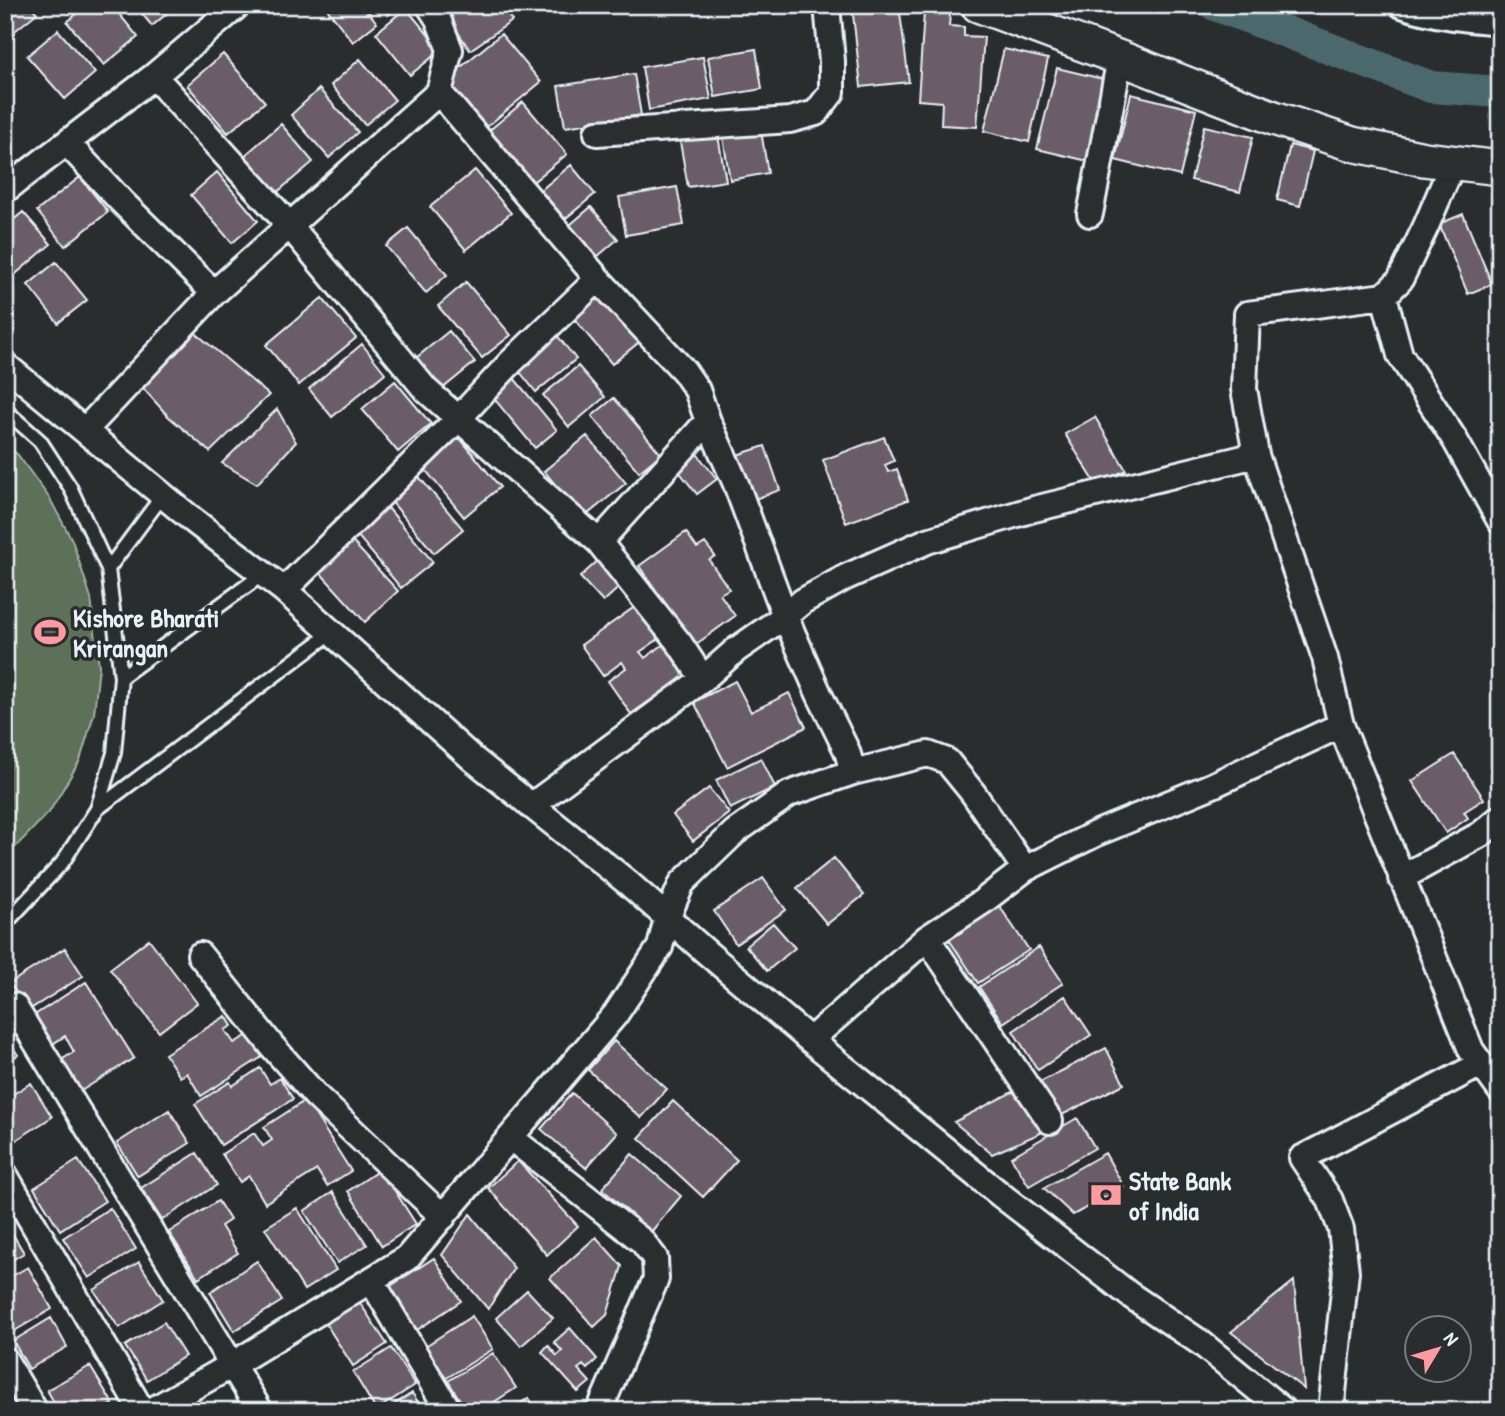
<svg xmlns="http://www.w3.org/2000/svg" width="1505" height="1416" font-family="'Patrick Hand',sans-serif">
	<rect width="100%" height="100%" fill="#2a2d2e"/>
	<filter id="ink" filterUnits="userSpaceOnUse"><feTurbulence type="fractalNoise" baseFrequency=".0143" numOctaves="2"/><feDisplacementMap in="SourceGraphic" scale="14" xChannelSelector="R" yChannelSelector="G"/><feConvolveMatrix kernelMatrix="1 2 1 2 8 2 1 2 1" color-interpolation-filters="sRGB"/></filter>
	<g filter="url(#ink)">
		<path fill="#5d6f59" stroke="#a2b0a8" stroke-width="2" d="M5,444L18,455L50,499L72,540L91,598L99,666L94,714L80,760L50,811L5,858Z"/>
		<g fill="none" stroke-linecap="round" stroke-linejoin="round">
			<path stroke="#4b696d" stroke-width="32" d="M1215,5L1431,87L1500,92"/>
		</g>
		<path fill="#6b5d68" stroke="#e8f1f8" stroke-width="2" d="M5,5H30L37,13L5,39Z
			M87,5H112L138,37L104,65L67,22Z
			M135,5H177L152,26Z
			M324,5H363L377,23L353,42Z
			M381,5H401L388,15Z
			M439,5H501L512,21L470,50Z
			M519,5H541L524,14Z
			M852,5H899L909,82L861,87Z
			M406,8L441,50L410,75L376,33Z
			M924,13L950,14L949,26L964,27V36L984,37L977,127L941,125L942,102L918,100Z
			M58,30L95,73L65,99L27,56Z
			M501,34L541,82L484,129L444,81Z
			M756,49L762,89L715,97L708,57Z
			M1004,49L1048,59L1029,142L984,131Z
			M223,54L265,102L228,133L187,85Z
			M703,57L711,99L649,110L642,67Z
			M360,59L395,100L365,125L331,85Z
			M1057,68L1107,80L1088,161L1037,149Z
			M634,74L641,115L565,127L558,86Z
			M319,89L358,132L329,158L291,115Z
			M1131,94L1196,110L1180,176L1115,160Z
			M523,102L567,154L528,186L485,134Z
			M281,124L313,162L275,194L243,157Z
			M760,125L768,173L730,180L722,131Z
			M1204,126L1253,137L1240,192L1191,180Z
			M717,130L726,181L688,187L679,136Z
			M1290,145L1313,151L1300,206L1277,200Z
			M571,165L595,194L560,223L536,194Z
			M475,170L511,213L466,250L430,207Z
			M217,172L258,221L232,243L191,195Z
			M80,177L108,212L65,246L37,211Z
			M677,187L684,225L626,235L619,197Z
			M591,207L618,239L590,263L564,230Z
			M23,212L51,244L5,283V227Z
			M1463,214L1492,284L1468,294L1439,224Z
			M408,228L447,275L426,293L386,246Z
			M56,262L87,300L58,323L28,285Z
			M466,282L511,335L482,358L438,306Z
			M600,288L643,339L612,364L570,314Z
			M322,298L356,338L299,385L266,345Z
			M552,329L576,359L536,392L512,362Z
			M192,330L269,395L210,452L168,416L141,386Z
			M449,331L475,362L442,389L416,358Z
			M362,344L385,373L332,417L309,389Z
			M578,366L605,397L569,427L543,395Z
			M513,377L557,430L535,448L491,395Z
			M395,381L431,424L398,452L362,409Z
			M614,398L661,454L639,472L592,416Z
			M277,409L296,442L257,484L222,463Z
			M1095,417L1126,470L1096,484L1065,434Z
			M587,436L626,483L583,518L544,471Z
			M459,437L500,487L464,517L423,467Z
			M884,437L894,461L885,465L888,472L897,469L908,500L846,523L823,460Z
			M765,446L780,490L752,500L737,455Z
			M694,450L717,479L697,494L674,465Z
			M419,477L463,529L434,553L391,501Z
			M384,503L433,562L401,588L352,529Z
			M686,532L697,548L705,543L715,556L709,560L729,589L720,594L735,616L695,645L639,566Z
			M348,537L398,591L365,622L315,567Z
			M603,556L626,581L603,602L580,577Z
			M636,606L660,638L640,652L645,658L664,644L686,675L631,714L608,681L626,668L622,662L603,676L581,645Z
			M735,681L751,712L789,693L806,727L727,767L694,702Z
			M1454,754L1484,799L1464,812L1468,818L1446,833L1412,781Z
			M761,758L775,787L730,809L716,780Z
			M709,788L729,813L693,841L673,815Z
			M834,858L864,895L827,924L797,888Z
			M763,878L786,910L736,944L714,911Z
			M996,901L1029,950L978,983L946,935Z
			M773,923L795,948L767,971L746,946Z
			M149,939L197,1003L159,1032L110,969Z
			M1039,947L1063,983L1003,1023L979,987Z
			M65,948L83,976L27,1011L10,983Z
			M86,982L134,1058L81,1091L61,1060L74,1052L65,1036L51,1045L33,1016Z
			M1065,996L1091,1035L1038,1070L1013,1031Z
			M226,1016L232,1026L225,1030L234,1043L248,1035L262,1057L201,1096L187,1073L180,1077L165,1054Z
			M5,1036L18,1055L5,1063Z
			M614,1041L667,1089L641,1118L588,1070Z
			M1106,1048L1124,1084L1058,1117L1040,1082Z
			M260,1068L270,1084L280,1078L293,1099L221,1145L195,1104L230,1082L232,1086Z
			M31,1083L52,1117L7,1146L5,1143V1099Z
			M1020,1088L1043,1132L992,1154L954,1122Z
			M572,1093L617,1133L586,1168L541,1129Z
			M306,1100L351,1171L327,1186L317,1170L265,1203L249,1176L240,1182L222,1154L254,1133L263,1146L272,1140L264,1127Z
			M673,1101L737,1160L703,1197L639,1138Z
			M169,1110L190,1143L138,1176L117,1143Z
			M1077,1118L1095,1148L1029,1186L1011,1157Z
			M197,1153L217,1185L162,1220L141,1188Z
			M1105,1153L1124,1187L1073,1215L1044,1188Z
			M632,1154L681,1196L651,1232L602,1189Z
			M78,1160L105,1201L60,1230L34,1188Z
			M518,1161L578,1226L547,1255L488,1188Z
			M381,1169L416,1224L382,1246L348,1191Z
			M333,1192L367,1245L337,1263L304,1211Z
			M218,1201L230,1220L221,1226L238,1253L198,1278L169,1232Z
			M110,1208L136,1249L89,1278L63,1238Z
			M297,1208L336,1270L304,1290L265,1228Z
			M470,1214L514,1268L488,1309L442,1255Z
			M5,1221L24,1253L5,1264Z
			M596,1237L622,1266L607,1315L594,1327L550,1278Z
			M434,1258L461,1301L417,1330L389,1287Z
			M257,1261L282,1301L234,1331L210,1292Z
			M139,1262L163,1300L119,1328L94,1290Z
			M28,1267L52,1309L11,1333L5,1323V1280Z
			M1294,1281L1304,1389L1231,1332Z
			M527,1290L553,1318L521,1346L496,1318Z
			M358,1300L387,1344L353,1366L324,1321Z
			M472,1316L493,1349L445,1379L424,1347Z
			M51,1318L67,1347L29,1369L13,1341Z
			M164,1322L185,1356L147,1380L125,1346Z
			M570,1328L597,1359L587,1369L583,1365L578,1369L590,1382L578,1392L542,1352L548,1345L557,1356L562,1351L554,1342Z
			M391,1348L415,1385L376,1410L353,1372Z
			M493,1353L516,1388L480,1411H467L448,1381Z
			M90,1366L113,1404L101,1411H59L47,1390Z
			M412,1393L424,1411H384Z
			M529,1398L537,1411H508Z"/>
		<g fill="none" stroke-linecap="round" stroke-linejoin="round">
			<defs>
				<path id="lane" d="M5,410L40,441L70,487L108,569L121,677L114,753L97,809L62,863L5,924
					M108,569L163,495
					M121,677L263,574
					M97,809L331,633"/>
				<path id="street" d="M429,5L438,19L450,50L439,92
					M1402,5C1433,16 1467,19 1500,22
					M154,76L290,226L426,390L599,542L680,644L703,679
					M597,133L790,120L816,113L832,92V61L827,5
					M67,143L121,201L214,293
					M1453,163L1426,226L1400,280L1384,296L1247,314L1244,389L1256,455L1325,658L1341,725L1471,1050L1500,1090
					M5,190L154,76L238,5
					M1090,214L1120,58
					M598,279L684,371L697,390L708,421
					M1384,296L1400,355L1455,440L1500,521
					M5,365L194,521L284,590L473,759L627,882L705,951L810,1040L1001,1195L1130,1295L1201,1343L1284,1411
					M85,430L214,293L439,92L598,279L511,362L459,418L284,590
					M599,542L708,421L736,484L785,616L819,694L847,751L853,772
					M531,806L703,679L736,650L785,616L803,601L846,577L927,541L1034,509L1256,455
					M1401,878L1481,834L1500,818
					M927,938L1050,1121
					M200,955L272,1046L316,1096L443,1217
					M14,1006L260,1411
					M810,1040L927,938L982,902L1025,869L1097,833L1213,785L1341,725
					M511,1138L642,1241L655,1258L656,1279L599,1411
					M5,1175L142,1411
					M371,1280L449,1411
					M5,1360L35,1411
					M151,1411L232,1365L407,1258L615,1015L660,947L667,918L682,883L735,832L789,794L853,772L928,754L947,761L973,793L1025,869
					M1331,1411L1346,1272L1341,1229L1330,1200L1302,1158L1481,1064"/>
				<path id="secondary" d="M978,5L1120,58L1274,118L1352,144L1424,159L1500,168"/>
			</defs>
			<use href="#lane" stroke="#e8f1f8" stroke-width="18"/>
			<use href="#street" stroke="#e8f1f8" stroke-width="30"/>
			<use href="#secondary" stroke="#e8f1f8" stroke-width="38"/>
			<use href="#lane" stroke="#2a2d2e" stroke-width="12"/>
			<use href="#street" stroke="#2a2d2e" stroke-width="24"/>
			<use href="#secondary" stroke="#2a2d2e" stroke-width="33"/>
		</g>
	</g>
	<defs>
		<symbol id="stadium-bare" viewBox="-9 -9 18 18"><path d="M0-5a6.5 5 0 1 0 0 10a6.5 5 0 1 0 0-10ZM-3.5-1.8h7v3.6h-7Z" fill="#ff9aa2" stroke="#2a2d2e" stroke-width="2.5" paint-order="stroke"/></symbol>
		<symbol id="bank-bare" viewBox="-9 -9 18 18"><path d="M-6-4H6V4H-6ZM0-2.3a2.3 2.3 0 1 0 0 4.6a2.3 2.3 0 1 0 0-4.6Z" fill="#ff9aa2" stroke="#2a2d2e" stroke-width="2.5" paint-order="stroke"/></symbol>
	</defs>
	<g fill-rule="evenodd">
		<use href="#stadium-bare" x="28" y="610" width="44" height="44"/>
		<use href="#bank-bare" x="1084" y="1173" width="44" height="44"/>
	</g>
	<g text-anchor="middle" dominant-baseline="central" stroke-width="7" stroke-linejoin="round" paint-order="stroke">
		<g font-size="26" font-weight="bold" fill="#e8f1f8" stroke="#2a2d2e" text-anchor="start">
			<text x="73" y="617">Kishore Bharati<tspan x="73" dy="30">Krirangan</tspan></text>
			<text x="1129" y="1180">State Bank<tspan x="1129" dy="30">of India</tspan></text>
		</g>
	</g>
	<rect width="1505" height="1416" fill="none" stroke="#2a2d2e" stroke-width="28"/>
	<rect x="14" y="14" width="1477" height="1388" fill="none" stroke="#e8f1f8" stroke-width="2.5" filter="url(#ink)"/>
	<g transform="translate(1438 1349) rotate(52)"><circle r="33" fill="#2a2d2e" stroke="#767b7f" stroke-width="2"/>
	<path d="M0-5L12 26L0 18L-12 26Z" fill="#ff9aa2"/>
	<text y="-10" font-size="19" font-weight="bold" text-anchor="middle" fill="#e8f1f8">N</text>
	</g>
</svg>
